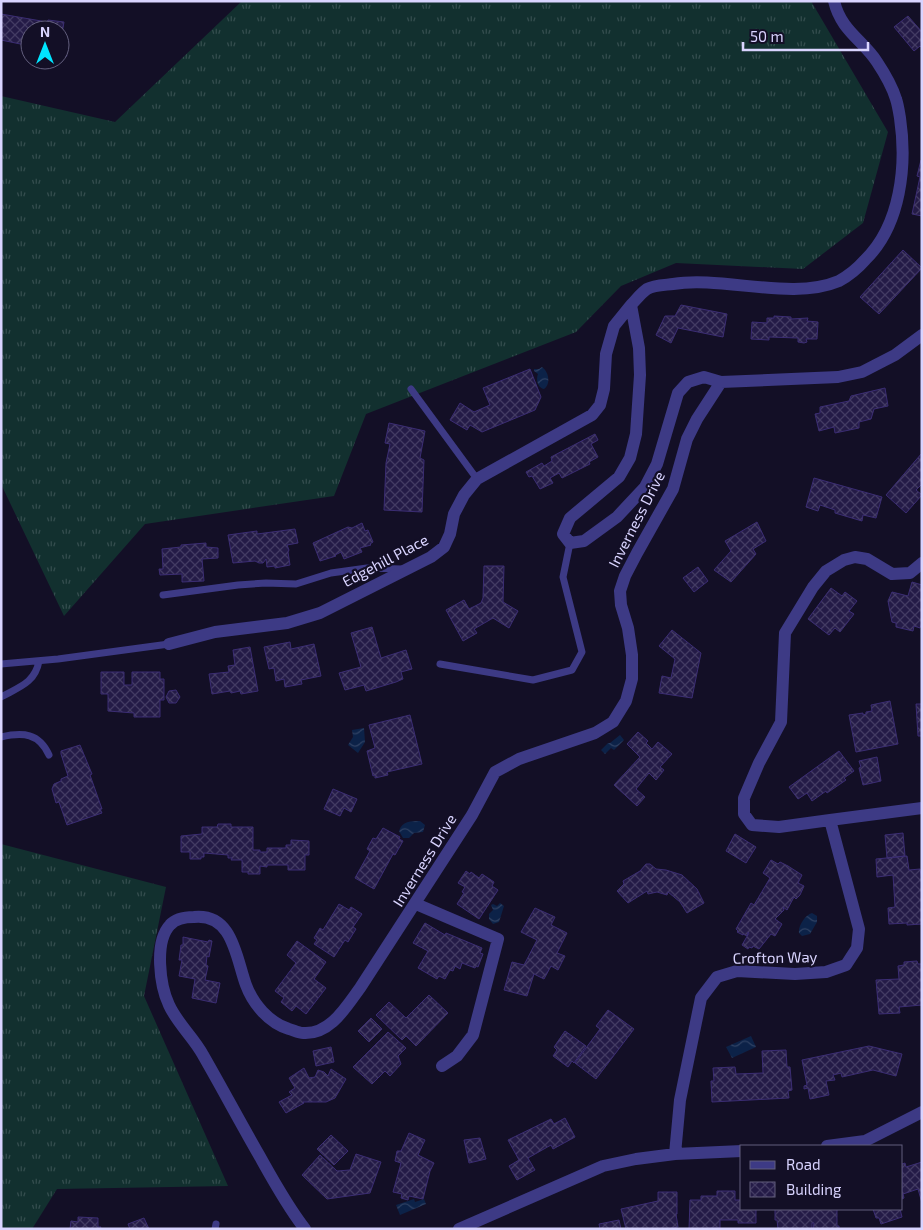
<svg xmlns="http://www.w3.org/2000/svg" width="923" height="1230" font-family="'Exo 2',sans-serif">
	<defs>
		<pattern id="grass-tufts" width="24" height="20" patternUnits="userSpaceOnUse" patternTransform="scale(1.25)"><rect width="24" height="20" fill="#12302f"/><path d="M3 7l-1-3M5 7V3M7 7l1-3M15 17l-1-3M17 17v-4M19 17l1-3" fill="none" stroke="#344d4e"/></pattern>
		<pattern id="water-waves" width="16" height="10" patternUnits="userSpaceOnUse" patternTransform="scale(1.25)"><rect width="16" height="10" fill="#0c2248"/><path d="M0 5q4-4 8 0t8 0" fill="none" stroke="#2f4163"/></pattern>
		<pattern id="building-cross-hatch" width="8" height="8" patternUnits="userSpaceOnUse" patternTransform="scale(1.25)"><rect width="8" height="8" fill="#241b47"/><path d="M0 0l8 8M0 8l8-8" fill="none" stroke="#433b63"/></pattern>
	</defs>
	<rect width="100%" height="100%" fill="#130f26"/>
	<path fill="url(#grass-tufts)" d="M242,1H811L888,132L863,223L803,269L676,263L621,286L576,332L366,414L334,496L145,524L64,616L1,484V96L115,122Z
		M1,844L166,887L144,996L228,1186L57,1189L32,1229H1Z"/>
	<path fill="url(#water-waves)" d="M542,367C549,372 551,384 544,389C537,387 536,379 538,374L534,371V369H539Z
		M364,728L365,742L358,753L348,745L353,737L352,730Z
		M620,735L624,740L614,750L611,748L605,754L601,750L608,743H610Z
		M420,821L425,825L423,832L414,833L409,838H403L399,831C402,821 411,821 420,821Z
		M500,903L504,906L499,922L493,924L489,919V914L493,910L491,905L493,904L497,906Z
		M812,913L817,916V922L810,934L802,936L799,933C798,926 805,915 812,913Z
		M751,1036L756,1047L732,1058L726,1047Z
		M414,1199L415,1202L424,1199L426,1204L400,1215L396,1205Z"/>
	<path fill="url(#building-cross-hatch)" stroke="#3b2d73" d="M1,14L47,22L48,20L64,22L61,40L67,56L60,58V30H30V46L1,40Z
		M908,16L922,32V48L920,46L914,51L894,27Z
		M921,160H922V216L912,214L920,177L917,176Z
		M903,250L922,268L879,314L860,297Z
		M681,305L727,314L723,337L678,328L671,343L656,335L665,316H675Z
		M774,316L791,317V319L808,318L807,321L818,322L817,339H806L807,342L804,343L798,342V338L769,337V340L751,339L752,322L767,323V318H774Z
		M530,369L541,397L535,410L482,432L470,425L467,430L450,420L460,403L474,412L490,405L483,388Z
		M885,388L888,406L874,409L871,419L859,422V428L835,433L834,427L819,431L815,414L820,413V407L849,401L851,396Z
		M389,423L425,431L420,458L424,460L422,512L384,510L386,463L390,444L385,443Z
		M595,434L598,440L591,444L598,457L589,462L590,464L562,478L559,473L550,478L553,483L540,489L532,476L529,477L526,472L542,463L544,466L552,461L551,457Z
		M922,453V484L916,490L922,495L906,513L886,495Z
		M814,478L882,497L876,518L863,515L862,521L835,513V510L820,505L818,511L806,507Z
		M757,522L766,541L753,549L756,554L731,582L714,570L731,551L725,541Z
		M362,523L365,531L368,530L373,542L370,544L371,545L360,548L362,552L344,559L341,552L335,555L336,556L320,561L313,543L348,527L352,528Z
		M295,529L298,543L287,545L289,550L288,552L290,565L275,568V566L267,567L266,559L263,563H259L255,561L233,563L228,535L257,531V534Z
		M206,543V547L218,548V558L202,559L204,581L182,582V574L160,575L159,569H163L162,549L181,547V545Z
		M484,566H504L503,602L518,611L509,628L493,618L474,629L477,633L463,641L446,610L464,600L469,609L481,603L483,598Z
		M698,567L708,581L694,592L683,578Z
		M912,582L922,585V622L920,628L914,626L913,631L896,627V623L892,622L888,601L892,592L908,596Z
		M831,588L842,596L845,592L857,601L849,611L854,614L840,632L835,628L829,635L808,619Z
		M372,627L381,658L406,650L412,669L401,672L403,679L396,682L366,691L364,685L345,690L339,673L361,667L351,633Z
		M672,630L701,653L692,698L659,693L662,676L671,678L675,659L659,646Z
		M290,642L291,649L314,644L321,676L301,680L302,684L285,687L284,679L276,681L274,668L269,669L264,647Z
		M250,647L258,691L241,694L240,691L231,693L230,691L212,694L209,674L229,672L228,666L235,665L233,650Z
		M101,672H124V685H132V672H160V679H164V700H160V717H134V713L108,711V694H101Z
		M176,690L180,697L176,703H169L166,697L169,691Z
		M890,701L898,744L856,752L849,715L863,713V715L866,714V712L872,711L871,705Z
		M916,704H922V736H918Z
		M410,715L422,764L387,772L388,775L375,778V775L373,776L367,751L375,748L369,725Z
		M638,732L648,741L646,743L652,749L658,742L672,754L660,767L664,770L656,780L649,773L636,789L645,797L637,806L614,785L640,757L627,744Z
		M80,745L92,774L90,775L102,809H100L102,813L67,825L59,802L56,803L52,789L54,784L61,781V779L68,776L61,754V751Z
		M839,751L854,771L844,778L846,780L827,793L826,791L812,801L807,793L798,799L789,787Z
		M877,757L881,781L863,785L859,768L861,767L859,761Z
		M333,789L357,799L351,812L344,808L340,816L324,809Z
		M218,824H231V827H253V850H260V852H267V848H286V845H291V840L309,841V855H305V870H288V865H267V867L260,866V874H248V872H242V860H231L232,858H228V855L204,853V857H201V859H190V852H181V836L202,834V827H217Z
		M383,828L400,837L399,839L403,841L395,855L393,854L374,889L355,878L370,851L367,849L373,838L376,839Z
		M903,833L905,856L887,858L885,835Z
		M735,834L756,847L746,863L726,851Z
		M907,856L909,870L920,869L922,881V924L907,925V923L889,924L888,908L895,907L893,875L877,877L876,859Z
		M771,860L778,864L780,862L788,866L802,875L798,883L804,886L800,895L796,899L794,897L787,910L783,907L784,910L775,919L782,924L775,936L771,934L759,949L753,946L752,948L749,947L748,949L742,945L749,933L748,932L747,936L743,934V935L737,932L738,931L736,929L751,903L754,905L770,878L763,873Z
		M646,864H650L656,869L666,870L682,875L697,889L704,903L687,913L680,902L668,892L667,895L657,892L648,894L647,891L628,903L617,891L624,884L623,881L640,871Z
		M466,871L470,874L471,872L479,878L482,874L494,882L492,886L498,890L479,919L457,904L464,893L462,892L465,887L458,883Z
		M339,904L349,910L351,907L362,914L353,927L356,929L351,937L348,942L345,940L334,957L314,944L317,940L314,938L320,928L323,930Z
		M535,908L555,917L551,925L567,933L557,953L565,956L558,970L551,966L544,979L534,974L527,996L504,990L512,962L524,965L537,940L521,932Z
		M425,923L445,935L446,933L482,948L480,953L483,954L478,967L476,966L475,968L462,963L460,969L455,966L453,971L450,970L445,979L439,976L437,979L418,968L428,951L413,943Z
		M183,937L208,942L209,940L212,941L209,957L207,956L206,965L208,966L205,980L220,983L216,1003L192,998L195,979L179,976L182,960H179L181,945H183Z
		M297,941L326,962L314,979L326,988L306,1014L296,1006L292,1011L281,1002L284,998L275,991L296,963L287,955Z
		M917,961L918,964H922V1005L899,1007L900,1013L879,1014L876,980L899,979L898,966L904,965V962Z
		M429,995L448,1013L416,1046L406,1036L402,1040L376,1015L389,1002L406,1018Z
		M608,1010L634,1029L596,1079L575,1063L600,1029L596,1026Z
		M371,1018L382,1029L369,1042L358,1031Z
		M565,1031L586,1046L574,1063L572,1061L568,1067L553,1056L557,1050L554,1047Z
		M388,1032L406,1048L398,1056L401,1064L390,1076L385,1071L372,1084L353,1067Z
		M869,1046L902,1054L896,1076L873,1070L842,1077L841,1073L833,1075L835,1080L826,1081L829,1095L810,1099L808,1088L804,1089V1086L807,1085L802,1060Z
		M331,1047L334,1062L316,1066L313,1051Z
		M786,1050L787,1067H790L792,1090L788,1091L789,1098L712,1102L711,1081H714L713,1068L735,1067L736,1074L763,1073L762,1051Z
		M304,1068L309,1078L315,1077L318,1070L324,1072L328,1076L331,1069L346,1079L335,1098L326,1102H303L304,1103L286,1113L279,1102L292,1095L289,1092L295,1088L289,1078Z
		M565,1118L575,1137L553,1149L551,1145L528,1158L535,1170L517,1180L509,1166L519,1160L508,1140L551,1119L554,1124Z
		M409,1133L425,1140L418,1155L434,1163L430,1171L423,1199L409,1196L408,1200L401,1198L402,1194L393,1192L401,1163L395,1161L397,1151H401Z
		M331,1135L348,1151L334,1165L317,1149Z
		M480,1138L486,1159L469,1163L464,1140Z
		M356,1154L381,1162L370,1193L327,1199L302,1175L320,1155L337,1171L350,1170Z
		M922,1162V1203L918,1189L903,1194L904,1198L902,1199V1164L905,1163L906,1167Z
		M717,1191H735V1200H742V1209H756V1223H738V1220H720V1228L689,1229L690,1200H701V1196H717Z
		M658,1192H677V1214H676L678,1227L669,1229H626L621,1209L658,1201Z
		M775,1209H837V1226H839V1229H813L814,1223H812V1229H778L777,1220H775Z
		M873,1209H900L902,1217L881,1224L879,1218H876Z
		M78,1217L98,1218V1227H101L100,1229H70L71,1221L78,1222Z
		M144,1218L149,1229H130L128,1224Z
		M619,1220L621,1229H600L599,1224Z"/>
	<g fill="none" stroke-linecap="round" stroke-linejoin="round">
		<path stroke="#3d3a85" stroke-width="7" d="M411,389L477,479
			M163,595L238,585L266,583L296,584L331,573L367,568L402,569
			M1,664L58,659L169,644
			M440,664L533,680L572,670L582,652L563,577L570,543
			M1,697C19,687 35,683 39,661
			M1,737C23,732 39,733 49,755
			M215,1229L216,1224"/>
		<path stroke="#3d3a85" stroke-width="12" d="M721,382L838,377L862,372L895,355L922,335
			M169,644L215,632L287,623L320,613L431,557L444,547L450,534L454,514L464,495L477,479L592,415L600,405L604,389L606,354L614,326L631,305
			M830,820L922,808
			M416,904L498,939L473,1035L457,1056L442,1066
			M827,1146L865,1141L922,1112
			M675,1154L680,1100L701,998L717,977L737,971L795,974L826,972L846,965L857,948L859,929L830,820L779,827L752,825L744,814V798L759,763L781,722L785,633L813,587L826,571L844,560L855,557L867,559L892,574L910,573L922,563
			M305,1229C287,1206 273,1180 259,1155C240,1122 222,1088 203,1055C194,1038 177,1023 169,1005C160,986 154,942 170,925C176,918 185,917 194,917C233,913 236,958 246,985C253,1004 269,1023 289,1029C293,1030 299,1033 303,1033C330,1035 346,1007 360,988L472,815L495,772L519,759L595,733L613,722L626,701L632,679V655L628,628L621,605L620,591L625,576L637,553L673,489L687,439L697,419L721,382L704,377L688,382L678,393L657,464L645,487L617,517L584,541L570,543L563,534L570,518L619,477L630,458L636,434L640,375L639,348L631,305C636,300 641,293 647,289C654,285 666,285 673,284C724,276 792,301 839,281C848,276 858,268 865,260C901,225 907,165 900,118C899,112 898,105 896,99C892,86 885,74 877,62C863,40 841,31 834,1
			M459,1229L603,1166L636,1159L675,1154L742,1151"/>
	</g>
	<g text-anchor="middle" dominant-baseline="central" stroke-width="4.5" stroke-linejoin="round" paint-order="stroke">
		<g font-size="15" fill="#d9d4ff" stroke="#130f26">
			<text transform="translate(636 519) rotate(-63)">Inverness Drive</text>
			<text transform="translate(385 560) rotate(-28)">Edgehill Place</text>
			<text transform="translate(424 860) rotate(-58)">Inverness Drive</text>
			<text transform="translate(775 957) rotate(-1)">Crofton Way</text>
		</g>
	</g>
	<rect width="923" height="1230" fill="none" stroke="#d9d4ff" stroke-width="5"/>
	<rect x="740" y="1145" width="162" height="65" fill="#130f26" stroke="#625e7d"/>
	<rect x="750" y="1161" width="25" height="8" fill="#3d3a85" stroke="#625e7d"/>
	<text x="786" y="1170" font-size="15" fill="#d9d4ff">Road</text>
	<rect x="750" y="1182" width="25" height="15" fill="url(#building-cross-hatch)" stroke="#625e7d"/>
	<text x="786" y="1195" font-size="15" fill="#d9d4ff">Building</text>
	<g transform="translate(45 45)"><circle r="24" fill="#130f26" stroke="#625e7d"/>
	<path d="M0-4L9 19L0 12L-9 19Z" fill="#00e5ff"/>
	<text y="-8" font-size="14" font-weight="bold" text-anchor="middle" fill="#d9d4ff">N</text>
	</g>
	<path d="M743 42v8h125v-8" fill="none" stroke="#d9d4ff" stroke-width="2.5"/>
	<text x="750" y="42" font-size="15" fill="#d9d4ff" stroke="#130f26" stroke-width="4" paint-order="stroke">50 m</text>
</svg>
